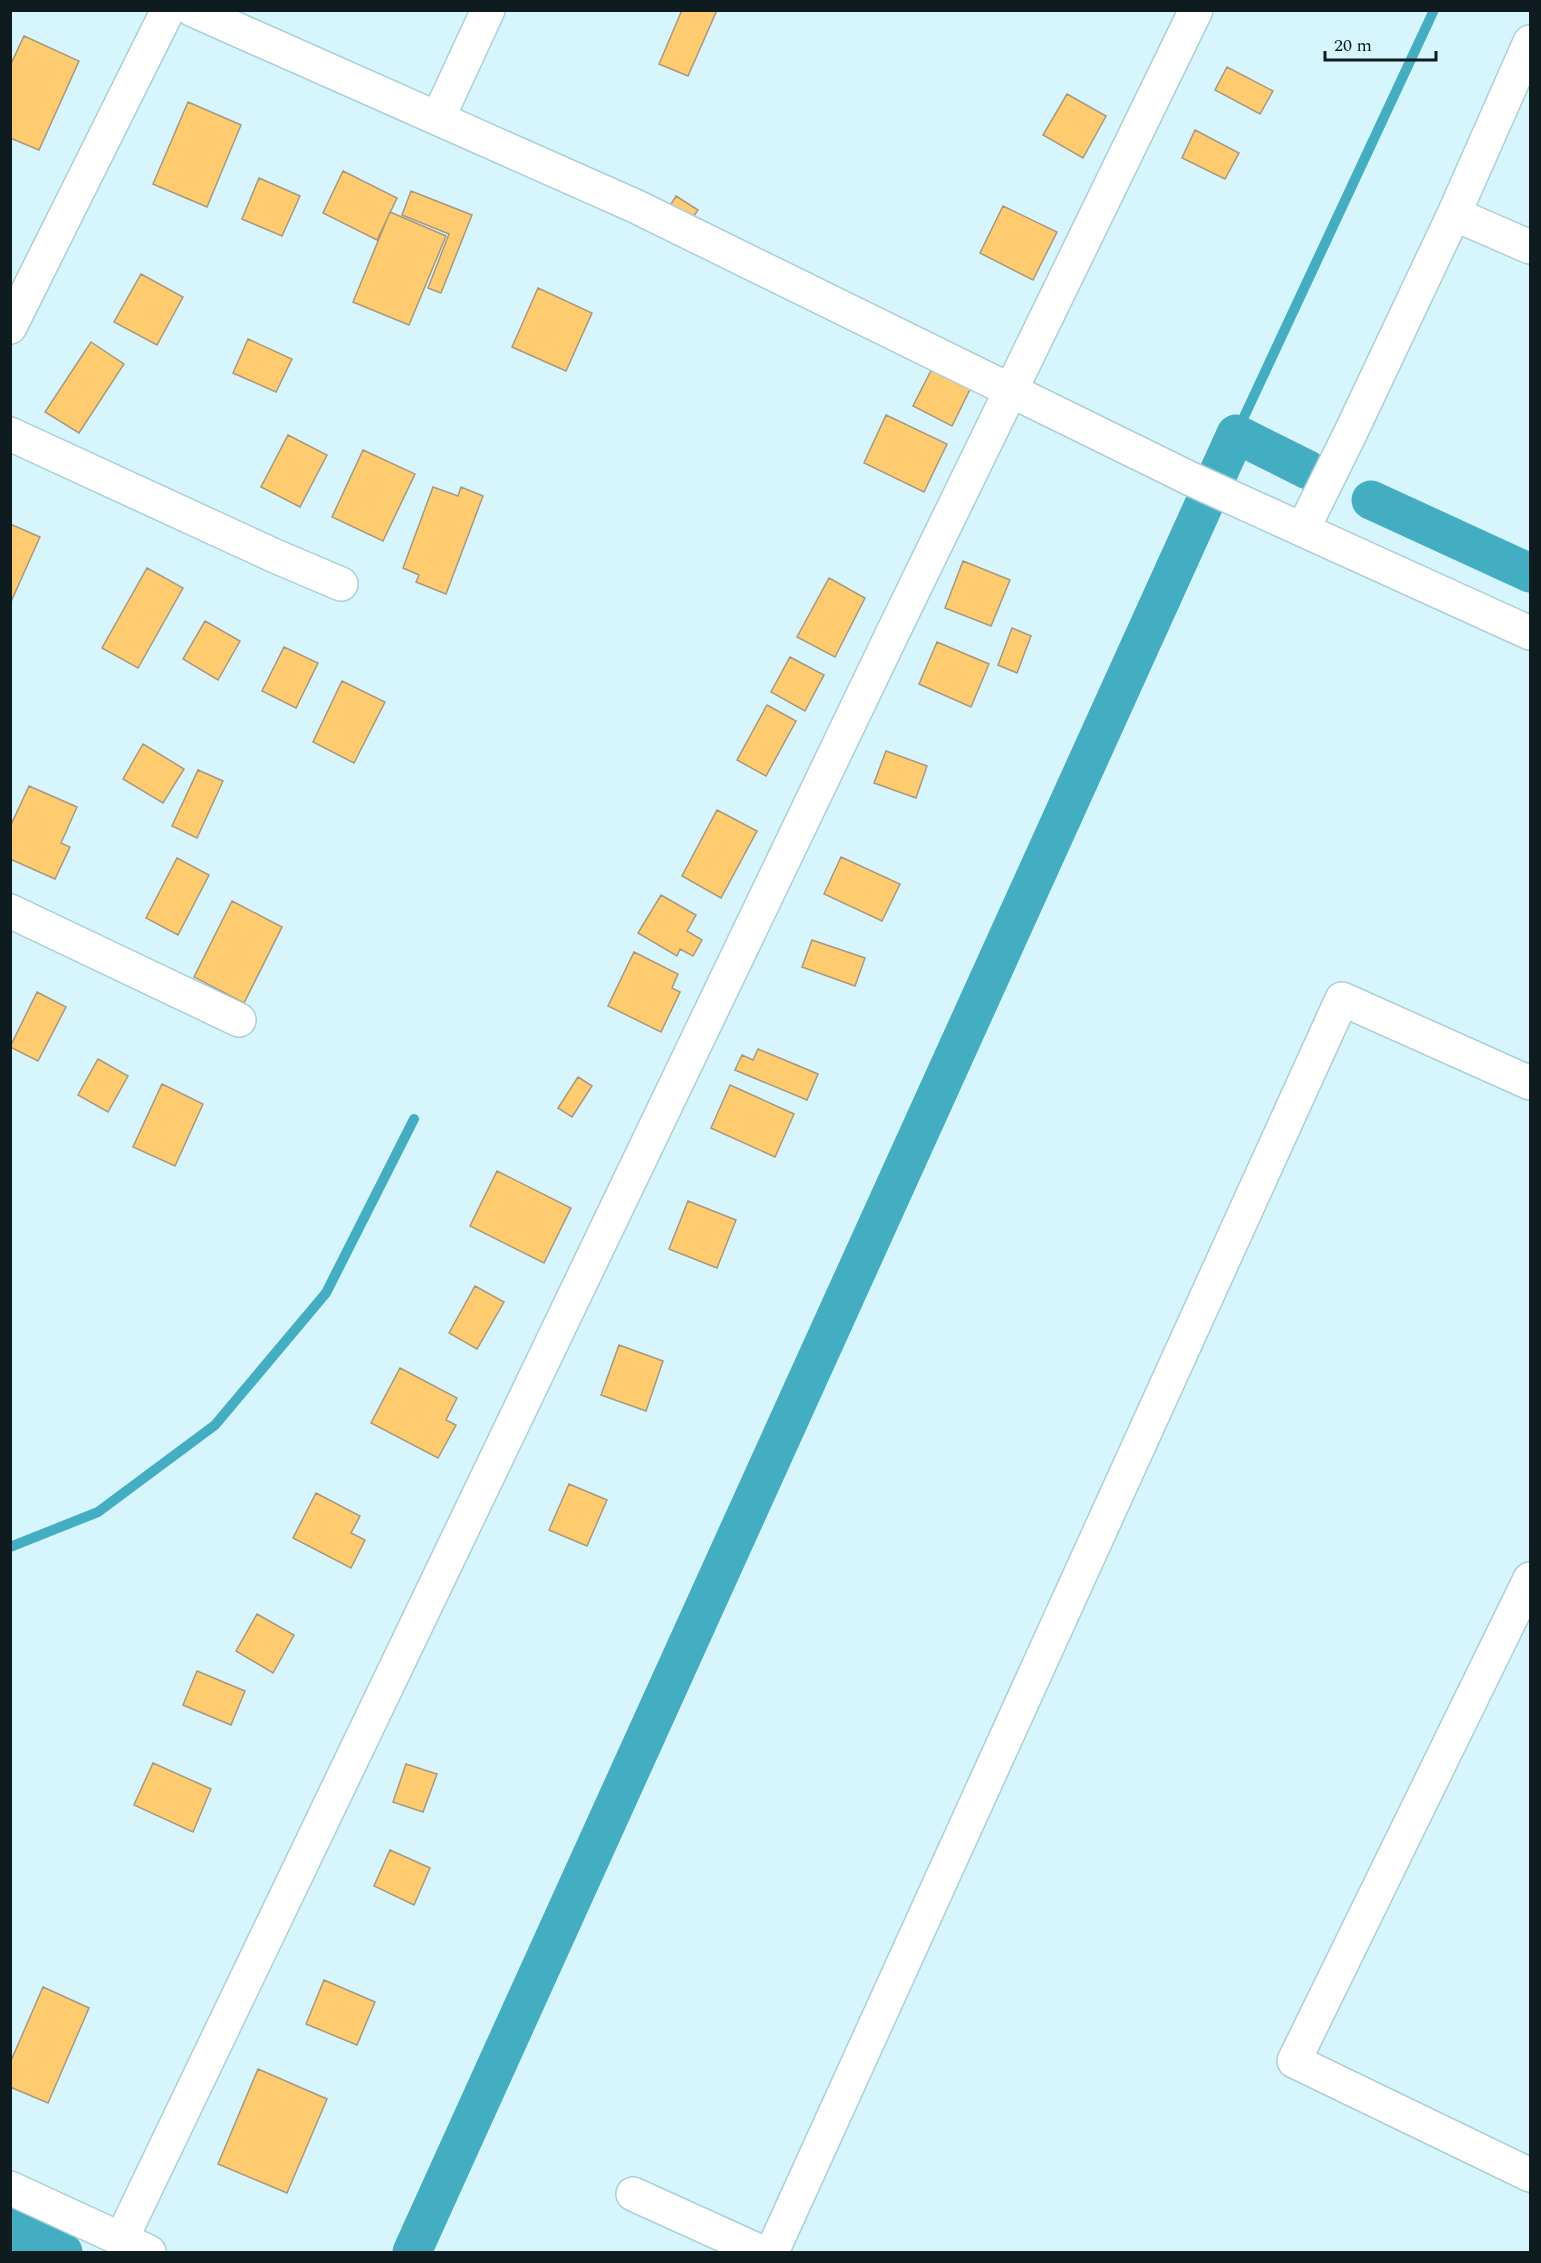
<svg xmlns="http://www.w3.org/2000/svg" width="1541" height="2263" font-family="Spectral,serif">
	<rect width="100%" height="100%" fill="#d7f5fc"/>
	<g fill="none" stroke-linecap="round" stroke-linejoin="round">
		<path stroke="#43aec2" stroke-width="10" d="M1236,434L1434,10
			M10,1547L98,1512L215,1425L326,1293L414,1119"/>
		<path stroke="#43aec2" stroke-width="39" d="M1371,500L1530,573
			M10,2228L63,2252
			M412,2252L1236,434L1308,470"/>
	</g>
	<path fill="#fecb6e" stroke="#a7987e" stroke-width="1.5" d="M682,10H717L688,76L659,64Z
		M24,36L79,61L39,150L10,138V66Z
		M1227,67L1273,91L1260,114L1215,90Z
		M1067,94L1106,116L1083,158L1043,135Z
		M188,102L241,125L207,207L153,184Z
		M1195,130L1239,153L1225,179L1182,158Z
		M343,171L397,198L377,240L323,213Z
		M259,178L300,196L282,236L242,219Z
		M411,191L472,215L441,293L428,288L449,234L402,215Z
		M676,196L698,210L687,226L666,212Z
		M1003,206L1057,232L1033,280L980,253Z
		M390,212L446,236L409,325L353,302Z
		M141,274L183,297L157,345L114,322Z
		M538,288L592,313L566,371L512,347Z
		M248,339L292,359L276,392L233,373Z
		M91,342L124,364L79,433L45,412Z
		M943,347L981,367L952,426L913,406Z
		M886,415L947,444L924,492L864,463Z
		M288,435L327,455L300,507L261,487Z
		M363,450L415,474L383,541L332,517Z
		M433,487L458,496L461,487L483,496L446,594L416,582L419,575L403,568Z
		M10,524L40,537L10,604Z
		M963,561L1010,580L991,626L945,608Z
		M147,568L183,588L138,668L102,648Z
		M829,578L865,598L835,657L797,637Z
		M205,621L240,641L218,680L183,659Z
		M1012,628L1031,636L1017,673L998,665Z
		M937,642L989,664L971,707L919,684Z
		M284,647L318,663L296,708L262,691Z
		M790,657L824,675L805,711L771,692Z
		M342,681L385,702L354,763L313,742Z
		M767,705L796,721L766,776L737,760Z
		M143,744L184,769L163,803L123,779Z
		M886,751L927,766L916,798L874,783Z
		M198,770L223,781L197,838L172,826Z
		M29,786L77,807L61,843L70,847L55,879L10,859V827Z
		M717,810L757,831L721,898L682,876Z
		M841,857L900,884L882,921L824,894Z
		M177,858L209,875L178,935L146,918Z
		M661,895L696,915L687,931L702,940L693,956L680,949L677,956L638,933Z
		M232,901L282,927L244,1003L194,977Z
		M812,940L865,958L855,986L802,967Z
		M634,952L678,974L672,988L680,992L661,1032L608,1006Z
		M37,992L66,1007L38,1061L10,1047Z
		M758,1049L818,1074L807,1100L735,1070L742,1055L753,1060Z
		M98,1059L128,1076L108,1112L78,1095Z
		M578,1077L592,1086L572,1117L558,1108Z
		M162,1084L203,1104L175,1166L133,1147Z
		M730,1085L794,1114L775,1157L711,1128Z
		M497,1171L571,1208L544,1263L470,1226Z
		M688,1201L736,1220L717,1268L669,1249Z
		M475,1286L504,1302L477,1349L449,1333Z
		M619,1345L663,1361L646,1411L601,1395Z
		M400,1368L457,1398L446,1420L456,1425L438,1458L371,1423Z
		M569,1484L607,1500L587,1546L549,1530Z
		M316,1493L360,1516L351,1533L365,1540L351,1568L293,1538Z
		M257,1614L294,1635L273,1673L236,1651Z
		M197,1671L245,1691L231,1725L183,1705Z
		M153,1763L211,1789L193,1832L134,1805Z
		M406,1764L437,1774L423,1812L393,1802Z
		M390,1850L430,1868L414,1905L374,1886Z
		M324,1980L375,2002L357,2045L306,2024Z
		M43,1987L89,2008L48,2103L10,2087V2063Z
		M258,2069L327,2099L287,2193L218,2164Z"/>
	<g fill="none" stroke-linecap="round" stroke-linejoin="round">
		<defs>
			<path id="minor" d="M193,10L635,206L1191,479L1530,633
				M438,118L488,10
				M1454,214L1530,42
				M10,327L168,10
				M10,434L275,556L341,584
				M1303,529L1350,434L1454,214L1530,247
				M10,911L239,1020
				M1530,1579L1294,2061L1530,2175
				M10,2188L149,2252
				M633,2194L761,2252
				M121,2240C477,1495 833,751 1196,10
				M772,2252L1342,999L1530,1083"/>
		</defs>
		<use href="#minor" stroke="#aacfd7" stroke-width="36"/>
		<use href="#minor" stroke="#fff" stroke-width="33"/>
	</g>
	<rect width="1541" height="2263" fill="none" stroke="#0e1c1f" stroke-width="24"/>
	<path d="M1325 51v9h111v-9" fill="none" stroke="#0e1c1f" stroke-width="3"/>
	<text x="1334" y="51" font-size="18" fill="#0e1c1f" stroke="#d7f5fc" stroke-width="4.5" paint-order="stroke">20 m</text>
</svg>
